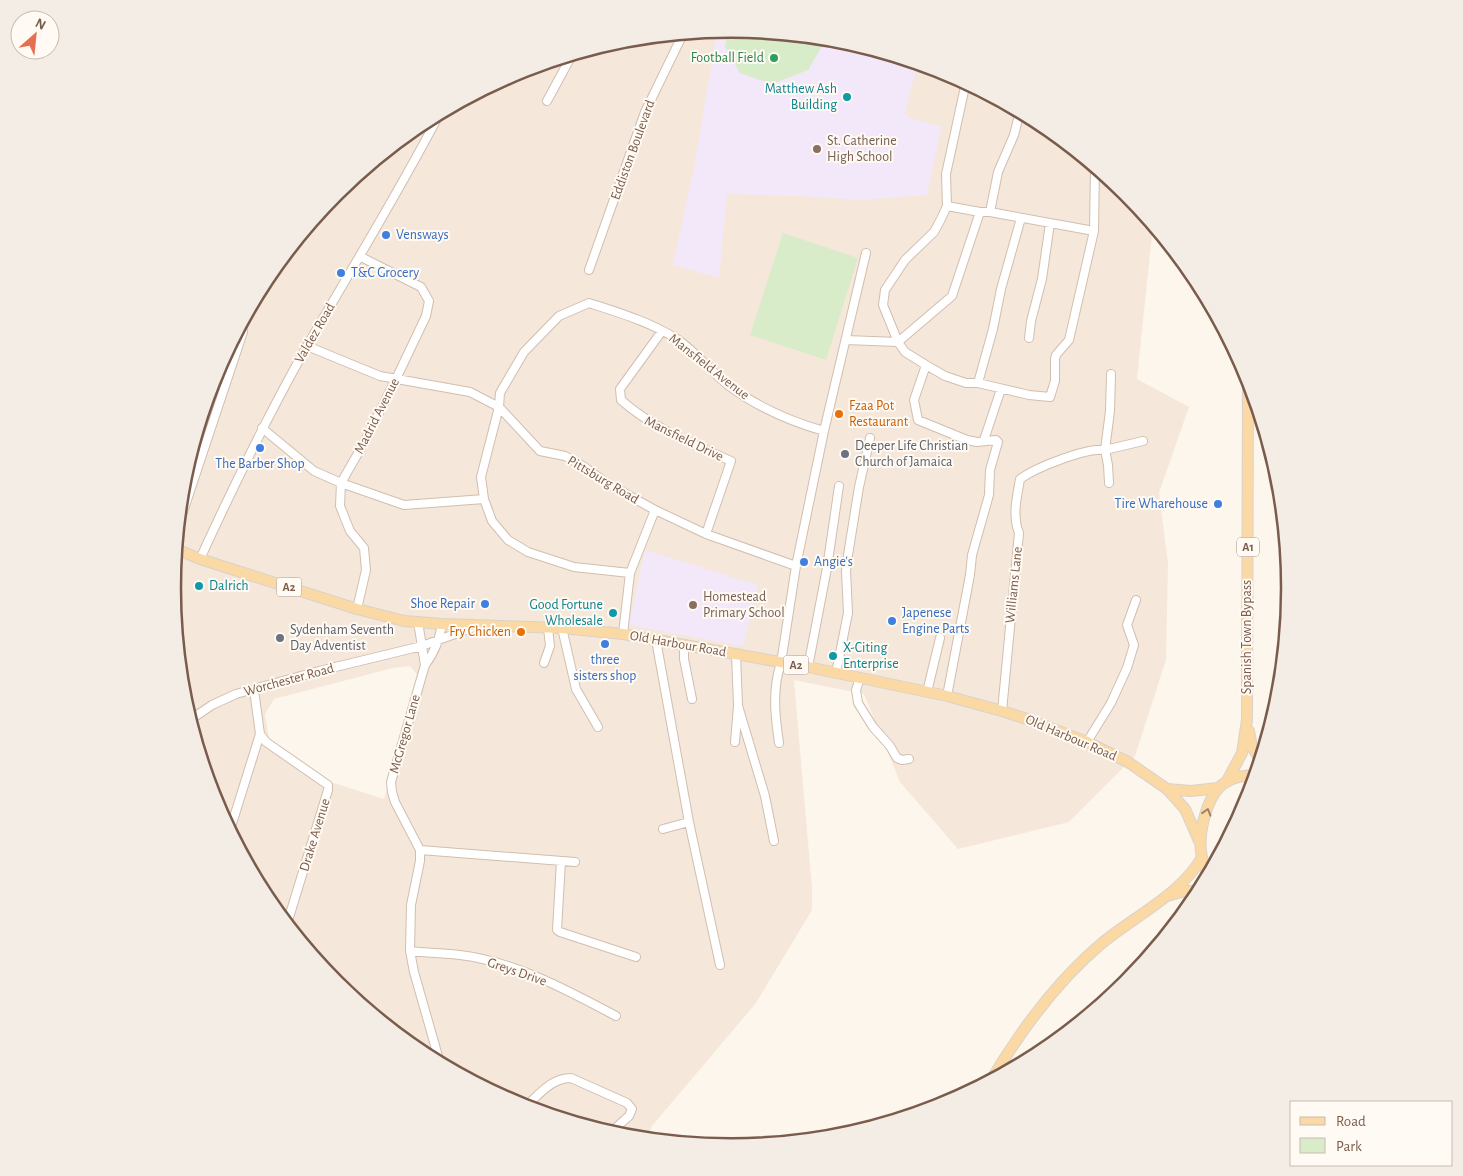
<svg xmlns="http://www.w3.org/2000/svg" width="1463" height="1176" font-family="'Alegreya Sans',sans-serif">
	<rect width="100%" height="100%" fill="#fdf6ec"/>
	<path fill="#f5e8da" fill-rule="evenodd" d="M732,29L841,40L946,71L1042,123L1127,193L1153,225L1137,379L1189,407L1159,493L1168,563L1166,660L1135,756L1069,822L958,849L900,782L864,694L794,680L812,888V910L756,1003L652,1126L647,1139L622,1136L517,1105L421,1053L336,983L266,898L215,802L183,697L172,588L183,479L215,374L267,277L336,192L421,123L518,71L623,39ZM410,666L419,677L384,799L331,782L269,738L265,714L274,699L393,668Z"/>
	<path fill="#f3e8fa" d="M732,29L841,40L919,63L912,84L905,112L907,116L913,119L941,127L927,195L862,200L797,196L727,194L719,278L673,265L695,163L717,30Z
		M645,550L758,585L743,646L629,625Z"/>
	<path fill="#d8ecc9" d="M728,29H732L827,38L808,70L772,84L740,73L725,47Z
		M783,233L858,258L826,360L750,335Z"/>
	<g fill="none" stroke-linecap="round" stroke-linejoin="round">
		<defs>
			<path id="minor" d="M547,101L572,55
				M947,206L980,212
				M990,212L998,172L1014,135L1020,111
				M589,270L645,112L683,34
				M662,331L620,389L621,400C654,429 691,443 731,461L706,534
				M1029,338L1031,321L1042,279L1050,223
				M846,340L898,342L952,296L980,212H990L1094,231
				M307,346L380,376L470,392L499,407L540,451L565,456L583,466L608,484L655,510L706,534L796,566
				M926,365L945,376L966,383H978L1029,395L1050,397L1055,381V359L1056,355L1069,340L1094,231L1095,166
				M978,383L993,329L1001,289L1021,218
				M262,428L314,471L341,483L404,505L484,499
				M984,440L1001,389
				M1109,483L1108,465L1105,450L1143,441
				M179,524L243,332L241,324
				M200,559C233,487 268,415 307,346C352,268 399,192 440,113
				M630,573L574,567L528,552L508,540L492,521L484,499L481,477L499,407L500,393L524,352L559,316L589,303C620,313 650,322 677,339C696,352 710,371 728,385C757,407 789,421 824,431
				M357,609L366,570L364,548L350,531L340,506L341,483L365,441L396,379L426,316L429,301L421,287L361,257
				M418,622L425,665
				M562,628L576,689L598,727
				M623,634L630,573L655,510
				M656,640L689,822L720,965
				M684,645V659L692,699
				M544,663L550,646L548,628
				M808,667L827,568L839,486
				M836,673L848,613L846,571L848,555L859,487L870,438
				M860,678L856,690L858,703L873,727L890,746L897,758L902,760L909,759
				M254,690L260,734L266,742L328,785V790L287,924
				M927,692L940,638
				M947,696L970,575L972,555L989,495L990,470L998,442L996,440L977,442L967,440L918,420L914,400L926,365L905,352L898,342L883,305L885,290L905,260L934,232L941,219L947,206L946,174L966,82
				M738,706L765,796L774,841
				M1002,711L1019,533C1012,515 1017,497 1020,479C1037,467 1085,448 1105,450L1110,411L1111,374
				M190,720L212,705L236,694L319,671L422,646L474,627
				M735,742L738,706L736,654
				M1087,742L1111,703L1127,668L1134,645L1127,625L1136,600
				M779,743C775,716 772,689 781,663L796,566L824,431L866,253
				M663,829L689,822
				M230,830L260,734
				M420,850L575,862
				M561,861L557,930L560,932L636,957
				M410,951C427,953 444,953 460,955C516,962 567,990 616,1016
				M440,1063L414,972L410,951L411,905L420,861V850L395,802L392,792L391,782L425,665C435,652 439,640 442,624
				M525,1107C539,1095 551,1078 571,1078L627,1103L632,1109L629,1116L610,1133"/>
			<path id="major" d="M176,549L200,559L357,609L404,621L442,624L562,628L623,634L808,667L947,696L1002,711L1030,720L1087,742L1128,762L1167,789L1185,809L1200,843
				M1249,731L1252,747L1261,761
				M1227,781L1242,753L1247,720L1248,374
				M1167,789L1191,791L1218,788
				M1209,876C1206,870 1203,863 1202,857C1197,837 1206,797 1223,784C1232,777 1245,775 1257,775
				M1167,896L1185,891H1200
				M991,1080C1021,1030 1056,982 1101,944C1133,917 1182,894 1202,857"/>
		</defs>
		<use href="#minor" stroke="#d1beb0" stroke-width="10"/>
		<use href="#major" stroke="#dad1cd" stroke-width="12"/>
		<use href="#minor" stroke="#fff" stroke-width="8"/>
		<use href="#major" stroke="#fbd9a5" stroke-width="10"/>
	</g>
	<defs><path id="oneway-chevron" d="M-2-3.5L2.5 0L-2 3.5" fill="none" stroke-width="1.6" stroke-linecap="round" stroke-linejoin="round" transform="scale(1.25)"/></defs>
	<use stroke="#a18267" href="#oneway-chevron" transform="translate(1207 812) rotate(-73)"/>
	<circle fill="#2e9e5b" stroke="#fffaf3" stroke-width="2" cx="774" cy="58" r="5"/>
	<g fill="#0f9aa8" stroke="#fffaf3" stroke-width="2">
		<circle cx="847" cy="97" r="5"/>
		<circle cx="199" cy="586" r="5"/>
		<circle cx="613" cy="613" r="5"/>
		<circle cx="833" cy="656" r="5"/>
	</g>
	<g fill="#8d6e63" stroke="#fffaf3" stroke-width="2">
		<circle cx="817" cy="149" r="5"/>
		<circle cx="693" cy="605" r="5"/>
	</g>
	<g fill="#3f7fe0" stroke="#fffaf3" stroke-width="2">
		<circle cx="386" cy="235" r="5"/>
		<circle cx="341" cy="273" r="5"/>
		<circle cx="260" cy="448" r="5"/>
		<circle cx="1218" cy="504" r="5"/>
		<circle cx="804" cy="562" r="5"/>
		<circle cx="485" cy="604" r="5"/>
		<circle cx="892" cy="621" r="5"/>
		<circle cx="605" cy="644" r="5"/>
	</g>
	<g fill="#e8710a" stroke="#fffaf3" stroke-width="2">
		<circle cx="839" cy="414" r="5"/>
		<circle cx="521" cy="632" r="5"/>
	</g>
	<g fill="#6b7280" stroke="#fffaf3" stroke-width="2">
		<circle cx="845" cy="454" r="5"/>
		<circle cx="280" cy="638" r="5"/>
	</g>
	<g text-anchor="middle" dominant-baseline="central" stroke-width="4" stroke-linejoin="round" paint-order="stroke">
		<g fill="#fffaf3" stroke="#a28b7f" stroke-width="1">
			<rect x="1237" y="537.5" width="22" height="19" rx="4"/>
			<rect x="276.5" y="577.5" width="25" height="19" rx="4"/>
			<rect x="783.5" y="655.5" width="25" height="19" rx="4"/>
		</g>
		<g font-size="12" font-weight="bold" fill="#7a5c4d">
			<text x="1248" y="547">A1</text>
			<text x="289" y="587">A2</text>
			<text x="796" y="665">A2</text>
		</g>
		<g font-size="14" fill="#27864d" stroke="#fffaf3" text-anchor="end">
			<text x="764" y="58">Football Field</text>
		</g>
		<g font-size="14" fill="#0d838f" stroke="#fffaf3" text-anchor="end">
			<text x="837" y="89">Matthew Ash<tspan x="837" dy="16">Building</tspan></text>
			<text x="209" y="586" text-anchor="start">Dalrich</text>
			<text x="603" y="605">Good Fortune<tspan x="603" dy="16">Wholesale</tspan></text>
			<text x="843" y="648" text-anchor="start">X-Citing<tspan x="843" dy="16">Enterprise</tspan></text>
		</g>
		<g font-size="14" fill="#785e54" stroke="#fffaf3" text-anchor="start">
			<text x="827" y="141">St. Catherine<tspan x="827" dy="16">High School</tspan></text>
			<text x="703" y="597">Homestead<tspan x="703" dy="16">Primary School</tspan></text>
		</g>
		<g font-size="14" fill="#7a5c4d" stroke="#fffaf3">
			<text transform="translate(633 150) rotate(-70)">Eddiston Boulevard</text>
			<text transform="translate(315 333) rotate(-60)">Valdez Road</text>
			<text transform="translate(709 367) rotate(38)">Mansfield Avenue</text>
			<text transform="translate(377 416) rotate(-63)">Madrid Avenue</text>
			<text transform="translate(684 439) rotate(26)">Mansfield Drive</text>
			<text transform="translate(603 480) rotate(31)">Pittsburg Road</text>
			<text transform="translate(1014 585) rotate(-84)">Williams Lane</text>
			<text transform="translate(1247 637) rotate(-90)">Spanish Town Bypass</text>
			<text transform="translate(678 644) rotate(10)">Old Harbour Road</text>
			<text transform="translate(289 680) rotate(-15)">Worchester Road</text>
			<text transform="translate(405 734) rotate(-74)">McGregor Lane</text>
			<text transform="translate(1071 738) rotate(23)">Old Harbour Road</text>
			<text transform="translate(315 835) rotate(-73)">Drake Avenue</text>
			<text transform="translate(517 972) rotate(19)">Greys Drive</text>
		</g>
		<g font-size="14" fill="#366cbe" stroke="#fffaf3" text-anchor="start">
			<text x="396" y="235">Vensways</text>
			<text x="351" y="273">T&amp;C Grocery</text>
			<text x="260" y="464" text-anchor="middle">The Barber Shop</text>
			<text x="1208" y="504" text-anchor="end">Tire Wharehouse</text>
			<text x="814" y="562">Angie's</text>
			<text x="475" y="604" text-anchor="end">Shoe Repair</text>
			<text x="902" y="613">Japenese<tspan x="902" dy="16">Engine Parts</tspan></text>
			<text x="605" y="660" text-anchor="middle">three<tspan x="605" dy="16">sisters shop</tspan></text>
		</g>
		<g font-size="14" fill="#c56008" stroke="#fffaf3" text-anchor="start">
			<text x="849" y="406">Fzaa Pot<tspan x="849" dy="16">Restaurant</tspan></text>
			<text x="511" y="632" text-anchor="end">Fry Chicken</text>
		</g>
		<g font-size="14" fill="#5b616d" stroke="#fffaf3" text-anchor="start">
			<text x="855" y="446">Deeper Life Christian<tspan x="855" dy="16">Church of Jamaica</tspan></text>
			<text x="290" y="630">Sydenham Seventh<tspan x="290" dy="16">Day Adventist</tspan></text>
		</g>
	</g>
	<path d="M0 0H1463V1176H0ZM181 588a550 550 0 1 1 1100 0a550 550 0 1 1-1100 0Z" fill="#f4ede6" fill-rule="evenodd"/>
	<path fill="none" stroke="#7a5c4d" stroke-width="2.5" d="M181 588a550 550 0 1 1 1100 0a550 550 0 1 1-1100 0Z"/>
	<rect x="1290" y="1101" width="162" height="65" fill="#fffaf3" stroke="#cabbb1"/>
	<rect x="1300" y="1117" width="25" height="8" fill="#fbd9a5" stroke="#cabbb1"/>
	<text x="1336" y="1126" font-size="15" fill="#7a5c4d">Road</text>
	<rect x="1300" y="1138" width="25" height="15" fill="#d8ecc9" stroke="#cabbb1"/>
	<text x="1336" y="1151" font-size="15" fill="#7a5c4d">Park</text>
	<g transform="translate(35 35) rotate(27)"><circle r="24" fill="#fffaf3" stroke="#cabbb1"/>
	<path d="M0-4L9 19L0 12L-9 19Z" fill="#e76f51"/>
	<text y="-8" font-size="14" font-weight="bold" text-anchor="middle" fill="#7a5c4d">N</text>
	</g>
</svg>
